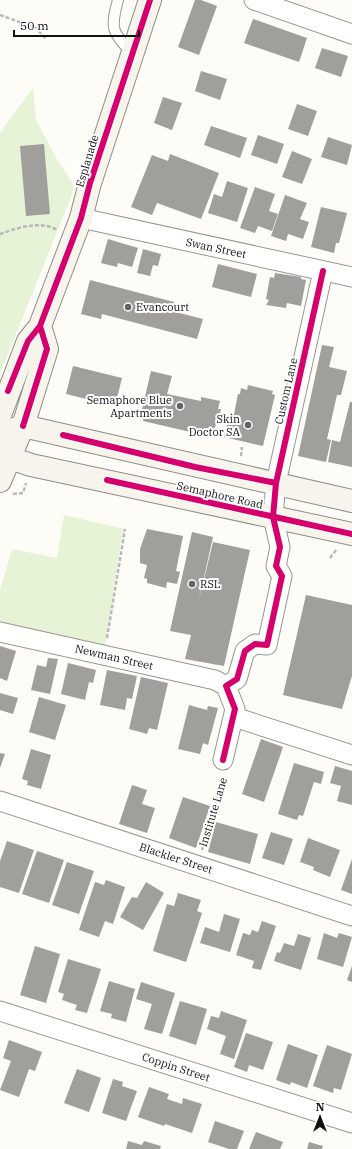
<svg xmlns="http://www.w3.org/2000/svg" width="352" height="1149" font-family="'IBM Plex Serif',serif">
	<rect width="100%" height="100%" fill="#fdfcf7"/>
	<path fill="#e7f3d7" d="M33,88L36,120L58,161L75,187L0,374V133Z
		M64,515L125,529L120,547L105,647L0,624V590L12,549L57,558Z"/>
	<path fill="#a19f9c" d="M195,0H201L217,6L199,55L178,47Z
		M253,19L307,38L299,62L244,43Z
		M322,48L348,56L341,77L315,68Z
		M201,71L227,79L220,100L195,91Z
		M163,97L182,103L172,130L154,123Z
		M297,104L317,111L308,136L288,129Z
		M211,126L247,138L240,158L204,145Z
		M258,135L284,144L277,164L251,155Z
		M328,137L352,145L347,165L321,157Z
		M44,144L50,214L26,216L20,146Z
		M292,151L312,159L302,184L282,177Z
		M170,154L219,173L201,219L157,203L152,215L131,207L152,155L168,161Z
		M227,181L248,188L237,222L208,213L214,194L222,197Z
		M255,187L275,194L269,211L278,214L272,231L258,226L255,233L240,228Z
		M285,195L307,203L300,219L309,222L303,239L288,234L286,241L271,236Z
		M321,207L347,213L339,243H336L334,253L311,247Z
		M108,239L138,248L132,267L118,263L117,267L101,263Z
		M143,249L161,254L158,266L153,265L150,276L137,273Z
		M218,264L257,274L251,297L212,287Z
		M275,273L301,277V279L306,280L301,306L287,303L286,308L266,305L269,300L266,299L270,277L274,278Z
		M90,280L174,302L172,311L203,319L197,339L102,314L101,319L81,314Z
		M322,345L334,347L329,367L347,371L341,395H337L327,439L331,440L326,462L298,456Z
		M73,366L122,378L115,406L66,394Z
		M151,371L172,376L167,394L201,401V397L220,401L218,409H221L218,425L216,424L212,437L143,421L144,415L141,414Z
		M248,385L273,391L272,394L275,395L263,446L224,437L230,412L234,414L238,394H240L241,388L247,390Z
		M350,402H352V467L328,462L332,440L340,442Z
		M147,529L183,536L176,571L180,572L177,584L167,582L166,588L147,583V579L144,578L147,565L140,563V549Z
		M192,532L213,537L198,604L213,542L250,550L224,666L185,659L191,635L170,631Z
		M306,595L352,605V676L342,709L283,695Z
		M0,646L16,651L7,681L0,678Z
		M48,658L58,659L50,694L31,690L37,665L46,667Z
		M68,663L96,670L93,683L89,682L85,700L61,694Z
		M107,670L137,676L132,699L127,698L125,710L100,705Z
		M141,677L168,683L157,730L149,728L147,734L129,729Z
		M0,693L18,698L13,714L0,710Z
		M39,697L66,705L55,740L29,732Z
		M189,705L207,710L208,706L218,708L208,745L203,743L200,754L178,749Z
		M261,739L283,747L264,802L242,794Z
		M31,749L51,755L41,789L27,785L28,781L22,779Z
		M0,753L5,754L0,768Z
		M294,763L324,772L321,784L314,782L303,816L299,815L297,820L278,814Z
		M335,766L352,771V805L337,801L341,786L330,783Z
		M132,785L147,790L142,804L155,808L147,833L119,824Z
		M183,797L210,806L196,848L169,838Z
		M216,822L258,834L250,864L208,852Z
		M271,832L293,839L284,865L262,858Z
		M308,838L340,850L330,877L313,870L314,867L300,862Z
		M7,841L34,850L19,893L0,887V861Z
		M37,851L64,860L49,903L22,894Z
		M352,859V894L341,890Z
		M67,862L94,871L79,914L52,905Z
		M106,880L125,887L113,924L105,921L99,937L79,930L95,882L104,885Z
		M146,882L164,893L143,930L120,917L132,897L137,898Z
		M178,893L201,900L197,911L202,913L186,962L153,951L167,904L174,906Z
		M224,914L240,919L230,952L200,943L205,927L219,932Z
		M262,921L276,926L261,970L252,968L254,961L236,955L243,933L250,935L252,930L258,932Z
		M324,933L337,938L339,933L352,937L343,967L317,959Z
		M298,934L311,938L301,970L274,961L277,952L280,953L284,943L294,946Z
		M35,946L60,954L46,1003L20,995Z
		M68,959L101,969L87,1013L75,1010L77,1005L62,1000L64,994L58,992Z
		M352,966V982L347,980Z
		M109,981L135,989L126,1022L111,1018L112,1014L100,1011Z
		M141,982L175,993L162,1034L144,1029L152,1004L136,999Z
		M180,1001L207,1009L196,1045L169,1036Z
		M221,1011L247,1020L234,1059L220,1054L226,1036L207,1029L211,1016L219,1018Z
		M246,1033L273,1042L263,1070L249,1065L247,1072L234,1067Z
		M9,1040L42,1052L35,1071L29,1069L19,1097L0,1090L11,1061L3,1058Z
		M288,1044L318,1055L307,1088L291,1082L290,1085L276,1080Z
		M327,1045L352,1054L341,1090L334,1088L333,1093L313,1086Z
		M77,1069L101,1078L89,1112L64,1103Z
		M113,1079L123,1082L122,1086L137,1091L126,1121L102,1113Z
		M149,1087L169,1094L167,1099L182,1104L183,1098L202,1104L192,1133L165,1124L164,1126L138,1117Z
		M215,1121L244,1131L237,1149H229L208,1142Z
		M256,1132L283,1142L280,1149H249Z
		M128,1141L142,1145L144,1141L161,1146L160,1149H126Z
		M309,1142L323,1146L322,1149H307Z"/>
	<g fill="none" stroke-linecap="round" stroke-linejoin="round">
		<defs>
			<path id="lane" d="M118,0C110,29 112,32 132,53"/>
			<path id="street" d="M254,0L352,34
				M81,218L352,277
				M0,632L215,680L226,686
				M234,717L352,755
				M223,760L235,709L226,686L237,679L245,651L255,644L267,645L282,576L276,566L280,547L273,517L276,483L323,271
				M0,801L352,916
				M0,1011L352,1123"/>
			<path id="secondary" d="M0,415L28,341L40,326L81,218L90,183L150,0
				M0,434L23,426L352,501
				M0,445L10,458L31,465L352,534
				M0,481L23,426L47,349L40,326"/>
		</defs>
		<use href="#lane" stroke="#979795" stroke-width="12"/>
		<use href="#street" stroke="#979795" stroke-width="21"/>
		<use href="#secondary" stroke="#8e8d8b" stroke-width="24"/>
		<path stroke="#b9b9b8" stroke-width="2.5" stroke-dasharray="4 2" stroke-linecap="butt" d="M0,15L36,28L46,39
			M0,234C17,228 41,220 57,230
			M241,456L242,447
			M13,494L23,493L26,483
			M330,558L337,549
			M107,638L125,529
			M202,850L224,776"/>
		<use href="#lane" stroke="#fffffe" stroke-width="10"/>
		<use href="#street" stroke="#fffffe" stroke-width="19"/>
		<use href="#secondary" stroke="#f6f4eb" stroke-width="22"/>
		<defs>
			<path id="cycleway" d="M8,391L28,341L40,326L81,218L90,183L150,0
				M23,426L47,349L40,326
				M63,435L195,467L276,483
				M107,480L352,534
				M223,760L235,709L226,686L237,679L245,651L255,644L267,645L282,576L276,566L280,547L273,517L276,483L323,271"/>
		</defs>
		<use href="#cycleway" stroke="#fff" stroke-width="8"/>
		<use href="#cycleway" stroke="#d6006c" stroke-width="6"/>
	</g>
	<g fill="#646362" stroke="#fff" stroke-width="1.5">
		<circle cx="128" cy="307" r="4"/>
		<circle cx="180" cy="406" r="4"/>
		<circle cx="248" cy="425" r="4"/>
		<circle cx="192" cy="584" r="4"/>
	</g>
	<g text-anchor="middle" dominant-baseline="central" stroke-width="4" stroke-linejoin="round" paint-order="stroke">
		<g font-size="11" fill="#111" stroke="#fff">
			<text transform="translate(87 161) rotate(-73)">Esplanade</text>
			<text transform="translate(216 248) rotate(12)">Swan Street</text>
			<text transform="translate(286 391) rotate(-77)">Custom Lane</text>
			<text transform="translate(220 495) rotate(13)">Semaphore Road</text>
			<text transform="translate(114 657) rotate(13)">Newman Street</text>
			<text transform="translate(213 812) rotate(-73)">Institute Lane</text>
			<text transform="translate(176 858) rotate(18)">Blackler Street</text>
			<text transform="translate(176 1067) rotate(18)">Coppin Street</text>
		</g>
		<g font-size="11" fill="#111" stroke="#fff" text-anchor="start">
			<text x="136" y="307">Evancourt</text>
			<text x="172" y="400" text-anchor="end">Semaphore Blue<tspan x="172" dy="13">Apartments</tspan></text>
			<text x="240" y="419" text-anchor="end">Skin<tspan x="240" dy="13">Doctor SA</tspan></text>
			<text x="200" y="584">RSL</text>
		</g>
	</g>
	<g transform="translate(320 1117)" stroke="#ffffff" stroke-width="3" paint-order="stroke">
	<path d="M0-3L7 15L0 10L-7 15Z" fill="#111111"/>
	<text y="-6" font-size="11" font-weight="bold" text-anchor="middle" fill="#111111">N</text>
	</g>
	<path d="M14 30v6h125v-6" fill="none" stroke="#111111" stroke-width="2"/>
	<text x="20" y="30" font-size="12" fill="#111111" stroke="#ffffff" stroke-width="3" paint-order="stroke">50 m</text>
</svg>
